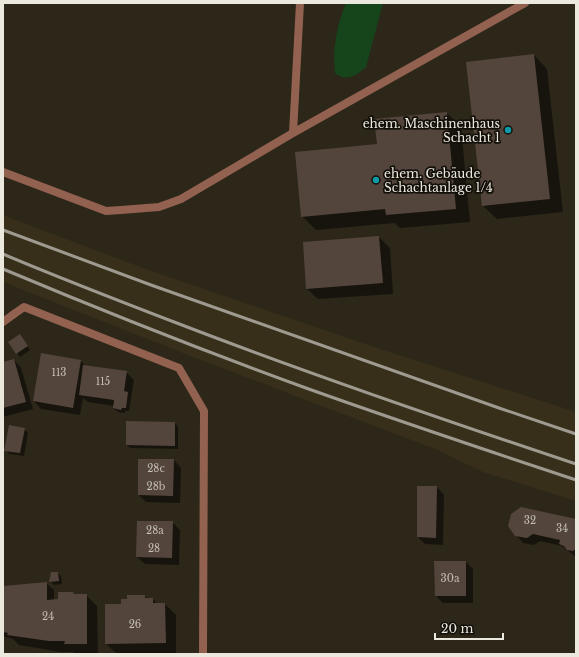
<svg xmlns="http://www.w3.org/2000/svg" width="579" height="657" font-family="'Libre Baskerville',serif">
	<rect width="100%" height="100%" fill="#2c2719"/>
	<path fill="#372f1a" d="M3,215L143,268L374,347L576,412V501L483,472L435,449L198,359L3,282Z"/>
	<path fill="#16441b" d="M346,3H383L366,67C356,76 346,82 335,73C332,50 337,24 346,3Z"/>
	<path fill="#0007" d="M534,55L547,69L563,212L497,219L483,206Z
		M447,113L461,127L470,222L400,228L395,223L316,230L302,216L378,145Z
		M379,237L390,248L393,294L318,299L307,289Z
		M23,339L30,350L20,357L9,342Z
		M42,354L81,361L86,367L126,372L134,380L129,411H125V413L118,412L114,408L115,406L88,402L83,398L80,415L41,409L34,401Z
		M14,360L21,368L33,409L3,417V363Z
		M175,423L178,427V449L130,448L127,445Z
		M24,429L28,433L24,456L9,454L6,450Z
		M174,460L181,468L180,503L146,502L139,495Z
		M418,487H437L444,495L443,545L425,544L418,537Z
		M576,520V557L562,546L540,541L534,545L523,543L516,535Z
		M172,522L180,530L179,565L145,564L137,557Z
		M466,562L473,569V603H443L436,596Z
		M58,573L61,576L62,584L54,585L50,581Z
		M46,583L54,590V600H59L73,593L75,595H86L97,606L98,654H75L73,652H61L19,645L13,639L3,636V587Z
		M144,596L148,599H153L157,604H165L176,615V654H117L106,644L122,605L128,600Z"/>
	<path fill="#54453c" d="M534,54L550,199L482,206L466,62Z
		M447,112L456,209L386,215L385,209L301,217L295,152L377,144L374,119Z
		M379,236L383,283L306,289L303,242Z
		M20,334L28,346L16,354L8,342Z
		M41,353L81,360L73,408L33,401Z
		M14,359L26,402L3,408V362Z
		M83,365L127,371L124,391L128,392L126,408H122L121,410L113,408L114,400L79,395Z
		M126,421L175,422V446L126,445Z
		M9,425L25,428L20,453L4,451Z
		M138,459H174L173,496L138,495Z
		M417,486H437L436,538L417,537Z
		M521,507L576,519V549L573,551L567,550L564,546L559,544L560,540L533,534L527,538L515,536L508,526L511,514Z
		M137,521H173L172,558L136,557Z
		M434,561H466V596H435Z
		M51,572H58L59,581L49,582Z
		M47,582V600L58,599V592H73L74,594H87V644H64L65,641H49L7,635L8,633L3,632V586Z
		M127,595H145V598H153V603H165L166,643L105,644V604H121V599H127Z"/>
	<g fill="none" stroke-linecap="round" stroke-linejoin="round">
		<path stroke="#926150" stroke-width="8" d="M293,133L300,3
			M3,172L106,211L121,210L159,207L181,199L293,133L525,3
			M14,314L24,307L179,368L204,411L203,654"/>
		<path stroke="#926150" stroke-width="8" d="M3,322L14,314"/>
		<path stroke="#9e9a8f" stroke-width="3" d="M3,230L151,285L499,408L576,434
			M3,254C62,279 122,302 182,325C312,375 444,420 576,464
			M3,269C103,311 204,351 306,388C395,420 486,450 576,480"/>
	</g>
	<g fill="#0f9aa8" stroke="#13100a" stroke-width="1.5">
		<circle cx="508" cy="130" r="4"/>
		<circle cx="376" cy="180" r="4"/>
	</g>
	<g text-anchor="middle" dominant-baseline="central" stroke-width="3.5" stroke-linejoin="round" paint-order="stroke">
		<g font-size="10" fill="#c5bfb6">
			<text x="59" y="372">113</text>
			<text x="103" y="381">115</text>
			<text x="156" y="468">28c</text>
			<text x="156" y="486">28b</text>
			<text x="530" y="520">32</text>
			<text x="562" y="528">34</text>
			<text x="155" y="530">28a</text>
			<text x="154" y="548">28</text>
			<text x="450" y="578">30a</text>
			<text x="48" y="616">24</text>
			<text x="135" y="624">26</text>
		</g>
		<g font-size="12" fill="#ebe8de" stroke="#13100a" text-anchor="end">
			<text x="500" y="123">ehem. Maschinenhaus<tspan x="500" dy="14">Schacht 1</tspan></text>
			<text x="384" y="173" text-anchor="start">ehem. Gebäude<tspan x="384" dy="14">Schachtanlage 1/4</tspan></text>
		</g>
	</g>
	<rect width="579" height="657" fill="none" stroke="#ebe8de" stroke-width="8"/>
	<path d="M435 633v6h68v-6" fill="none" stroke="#ebe8de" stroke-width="2"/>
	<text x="441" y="633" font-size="12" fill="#ebe8de" stroke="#13100a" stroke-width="3" paint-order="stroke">20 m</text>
</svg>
